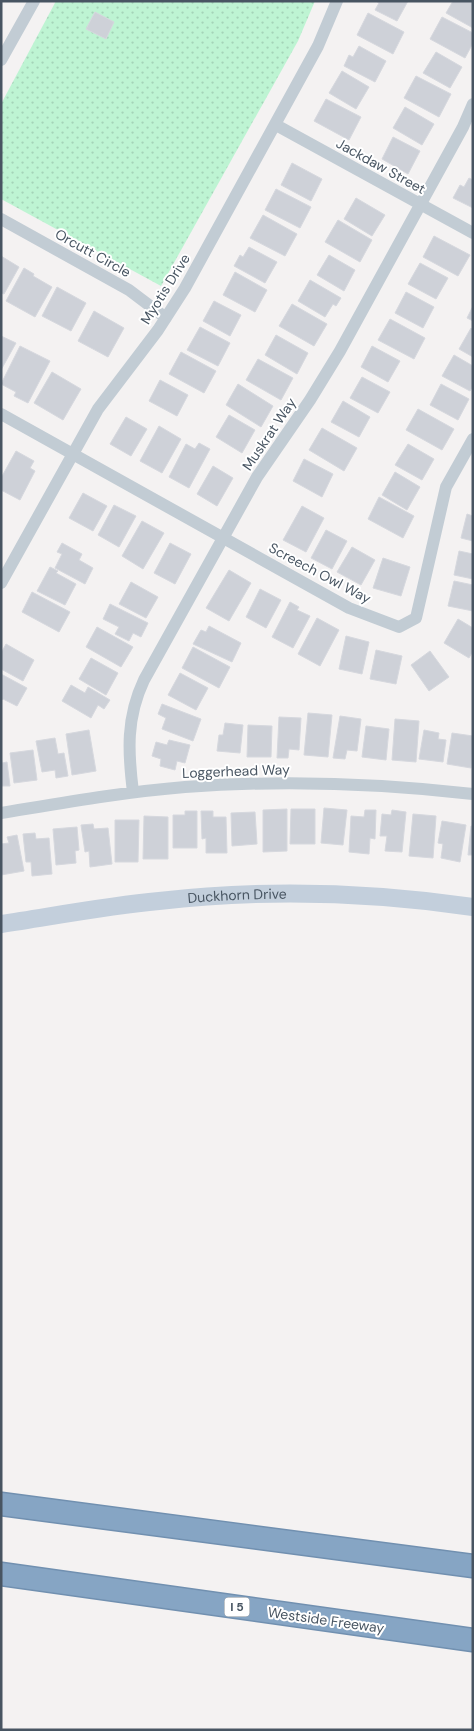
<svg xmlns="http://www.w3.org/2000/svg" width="474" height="1731" font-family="'DM Sans',sans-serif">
	<defs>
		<pattern id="park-dots" width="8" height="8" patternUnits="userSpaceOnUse" patternTransform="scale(1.25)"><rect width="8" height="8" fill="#bef4d3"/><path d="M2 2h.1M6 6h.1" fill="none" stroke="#a5d3b8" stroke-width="1.8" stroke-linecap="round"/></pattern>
	</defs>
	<rect width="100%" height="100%" fill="#f4f2f2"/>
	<path fill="url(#park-dots)" d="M56,1H315L298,41L161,286L1,199V104Z"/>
	<path fill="#ced1d8" stroke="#d6d8de" d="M376,1H408L397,21L375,10L379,3Z
		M453,1H473V28L446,13Z
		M95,12L114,22L106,39L86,29Z
		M368,13L404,32L393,54L357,35Z
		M442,17L473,33V43L465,58L430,39Z
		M359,46L386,61L375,82L344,66L349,55L353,57Z
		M436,52L462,67L450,88L423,73Z
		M342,71L369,87L356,109L329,93Z
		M416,76L451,94L439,117L404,98Z
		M326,99L361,117L349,140L314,121Z
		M405,107L434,124L422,145L393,128Z
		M393,137L420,151L408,174L382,159Z
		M292,163L322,179L311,201L281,185Z
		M469,178L473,180V208L453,198L460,185L464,187Z
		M276,189L311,207L300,228L265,210Z
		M356,198L385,215L372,236L344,219Z
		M263,215L297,234L285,256L250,238Z
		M338,220L372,240L360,262L325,242Z
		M434,236L470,255L458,276L423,257Z
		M249,247L277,262L265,283L234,266L240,255L243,257Z
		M329,255L355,270L344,291L317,275Z
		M1,256L19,267L4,294L1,293Z
		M420,263L448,278L436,299L408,284Z
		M24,268L34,274L33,276L52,287L35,317L6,301Z
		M235,272L267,290L255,312L223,295Z
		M310,280L341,298L336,306L333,304L325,317L298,301Z
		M57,287L86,303L71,331L42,316Z
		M406,292L434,307L423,328L395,313Z
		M214,301L241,315L230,336L203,321Z
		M292,304L327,324L314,346L279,326Z
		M473,306V321L467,318Z
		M94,311L124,328L108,357L78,341Z
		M390,319L425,338L414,359L378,340Z
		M200,327L230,343L218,366L187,350Z
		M471,328L473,330V357L459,349Z
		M276,335L308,353L297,374L265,355Z
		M1,336L16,343L1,370Z
		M20,346L50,361L28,403L14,396L16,392L1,384Z
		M372,346L400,361L388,382L361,367Z
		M181,352L216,371L204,393L169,374Z
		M454,355L473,366V386L470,391L442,376Z
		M258,359L293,378L281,400L246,380Z
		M52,372L81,389L63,420L34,403Z
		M362,377L390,392L378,413L350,398Z
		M160,380L188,395L177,416L149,401Z
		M238,384L273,406L261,427L226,405Z
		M441,384L469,399L458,420L430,405Z
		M343,401L370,417L359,437L331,422Z
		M418,409L454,429L442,450L406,430Z
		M229,415L255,430L242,453L216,437Z
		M126,417L147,429L131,456L110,444Z
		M159,426L181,439L162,473L140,461Z
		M322,428L357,448L344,471L309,450Z
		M199,443L210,449L189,488L169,477L186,444L195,449Z
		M408,444L434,459L422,480L395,465Z
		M16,451L34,461L30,468L35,471L20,500L1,490V478Z
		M304,459L333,474L322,497L293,481Z
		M213,466L233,478L217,506L197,494Z
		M395,472L420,487L407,510L382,495Z
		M83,493L107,506L93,531L69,518Z
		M379,497L414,516L403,538L368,519Z
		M114,505L136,516L119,547L98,535Z
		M302,506L324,518L306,552L283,540Z
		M467,514L473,516V541L461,538Z
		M142,521L164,533L143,569L122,556Z
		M326,530L347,541L332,569L311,558Z
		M62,543L82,554L79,560L93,568L85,584L55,568L62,554L57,552Z
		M170,543L191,554L175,584L154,573Z
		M352,547L375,560L361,585L337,572Z
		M459,551L473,554V579L454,575Z
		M383,558L410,567L401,596L373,588Z
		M50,567L58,571L56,573L76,584L65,605L37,591Z
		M229,570L251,583L229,621L206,608Z
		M454,581L473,585V611L448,606Z
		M131,582L158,597L146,618L119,604Z
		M260,589L281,600L266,628L246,617Z
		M32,592L70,612L59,632L22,612Z
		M290,602L299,607L297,610L310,616L293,648L272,637Z
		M110,604L148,623L141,637L133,633L129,641L115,634L119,627L103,619Z
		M317,618L339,630L320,666L298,654Z
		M458,619L473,628V651L469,658L444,643Z
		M209,626L241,643L232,662L193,644L201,630L206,632Z
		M97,627L133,647L121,667L86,647Z
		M346,636L369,642L362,674L339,669Z
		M6,644L34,660L23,681L1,669V653Z
		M193,647L230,667L219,688L182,668Z
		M376,650L402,656L396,684L370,679Z
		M430,651L449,677L429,691L411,665Z
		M91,658L118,673L106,695L79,679Z
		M180,673L208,688L196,710L168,695Z
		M1,674L27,688L17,706L3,699L1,701Z
		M71,685L85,693L88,687L110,700L104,709L98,705L91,718L62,701Z
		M162,704L201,719L193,741L162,729L166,718L158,714Z
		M308,713L332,715L328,757L304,755Z
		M340,716L361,719L357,751L347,750L345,759L333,758Z
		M279,717L301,718L299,750L289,749L288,758H277Z
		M395,719L419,721L416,762L392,760Z
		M225,723L243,725L240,753L217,751L219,735H223Z
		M248,725L272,726L271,757H247Z
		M366,726L389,729L386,760L362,757Z
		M89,730L96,771L72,775L66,734Z
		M424,730L439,733L438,739L446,740L443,762L419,759Z
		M452,733L473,736L471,768L447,764Z
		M55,738L58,754L64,753L68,776L56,778L55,770L42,772L36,741Z
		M169,740L190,745L185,763L177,761L175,770L160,766L161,759L152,756L156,742L167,745Z
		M33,750L37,780L14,783L10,753Z
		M1,756L2,763L7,762L10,786H1Z
		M324,808L347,810L343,845L321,843Z
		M287,809V851L263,852V810Z
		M291,809H315V844H290Z
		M365,810H376L375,839L370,838L369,854L349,852L351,816L364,817Z
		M392,810L406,812L402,852L385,851L387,836H380L382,814L391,815Z
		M185,811H197V848H173V815H185Z
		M201,811H213V817H226L227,853H206V838L202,839Z
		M255,812L257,844L232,846L231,813Z
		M413,814L436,816L433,858L409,856Z
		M144,816L168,817V859H143Z
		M115,820H139L138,862H115Z
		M442,821L466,825L460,862L441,858L443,844L438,843Z
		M93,824L94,829L108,828L112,864L90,867L89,851L85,852L81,825Z
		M471,826H473V855H468Z
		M77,827L79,850L75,851L76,863L56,865L53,829Z
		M35,833L36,839L49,838L52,874L32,876L31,862H26L23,834Z
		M17,835L24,871L1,875V844L9,843L7,837Z"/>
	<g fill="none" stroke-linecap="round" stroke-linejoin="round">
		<defs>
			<path id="highway" d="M1,1504L473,1566
				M1,1574L473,1640"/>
		</defs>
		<use href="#highway" stroke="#7190b0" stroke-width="25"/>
		<path stroke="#c2ccd4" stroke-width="12" d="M1,60L34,1
			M276,125L473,233
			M1,219L129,290L166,318
			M1,414L349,608L399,627L416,618L446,487L473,439
			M1,583L98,409L158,330L185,288L318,46L337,1
			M133,792C128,752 126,718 144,680L257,477L310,400L340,351L463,127L473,104
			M1,813C62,803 123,792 185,787C281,780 377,783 473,794"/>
		<path stroke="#c3cfdc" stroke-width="18" id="s1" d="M1,924C54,916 106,906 159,901C263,889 369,892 473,907"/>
		<use href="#highway" stroke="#86a5c4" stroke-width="22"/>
	</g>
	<g text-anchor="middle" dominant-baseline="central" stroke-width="4" stroke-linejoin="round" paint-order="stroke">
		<rect fill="#fff" stroke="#7f8891" stroke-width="1" x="224.5" y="1597.5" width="25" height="19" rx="4"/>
		<g font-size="12" font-weight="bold" fill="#485562">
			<text x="237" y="1607">I 5</text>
		</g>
		<g font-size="14" fill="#485562" stroke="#fff">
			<text transform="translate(381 166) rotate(29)">Jackdaw Street</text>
			<text transform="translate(93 253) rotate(29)">Orcutt Circle</text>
			<text transform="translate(165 289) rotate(-58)">Myotis Drive</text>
			<text transform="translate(269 434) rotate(-56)">Muskrat Way</text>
			<text transform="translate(320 573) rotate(28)">Screech Owl Way</text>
			<text transform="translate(236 771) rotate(-2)">Loggerhead Way</text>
			<text stroke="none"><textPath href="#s1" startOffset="238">Duckhorn Drive</textPath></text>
			<text transform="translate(326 1620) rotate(8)">Westside Freeway</text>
		</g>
	</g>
	<rect width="474" height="1731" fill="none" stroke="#485562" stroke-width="5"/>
</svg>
